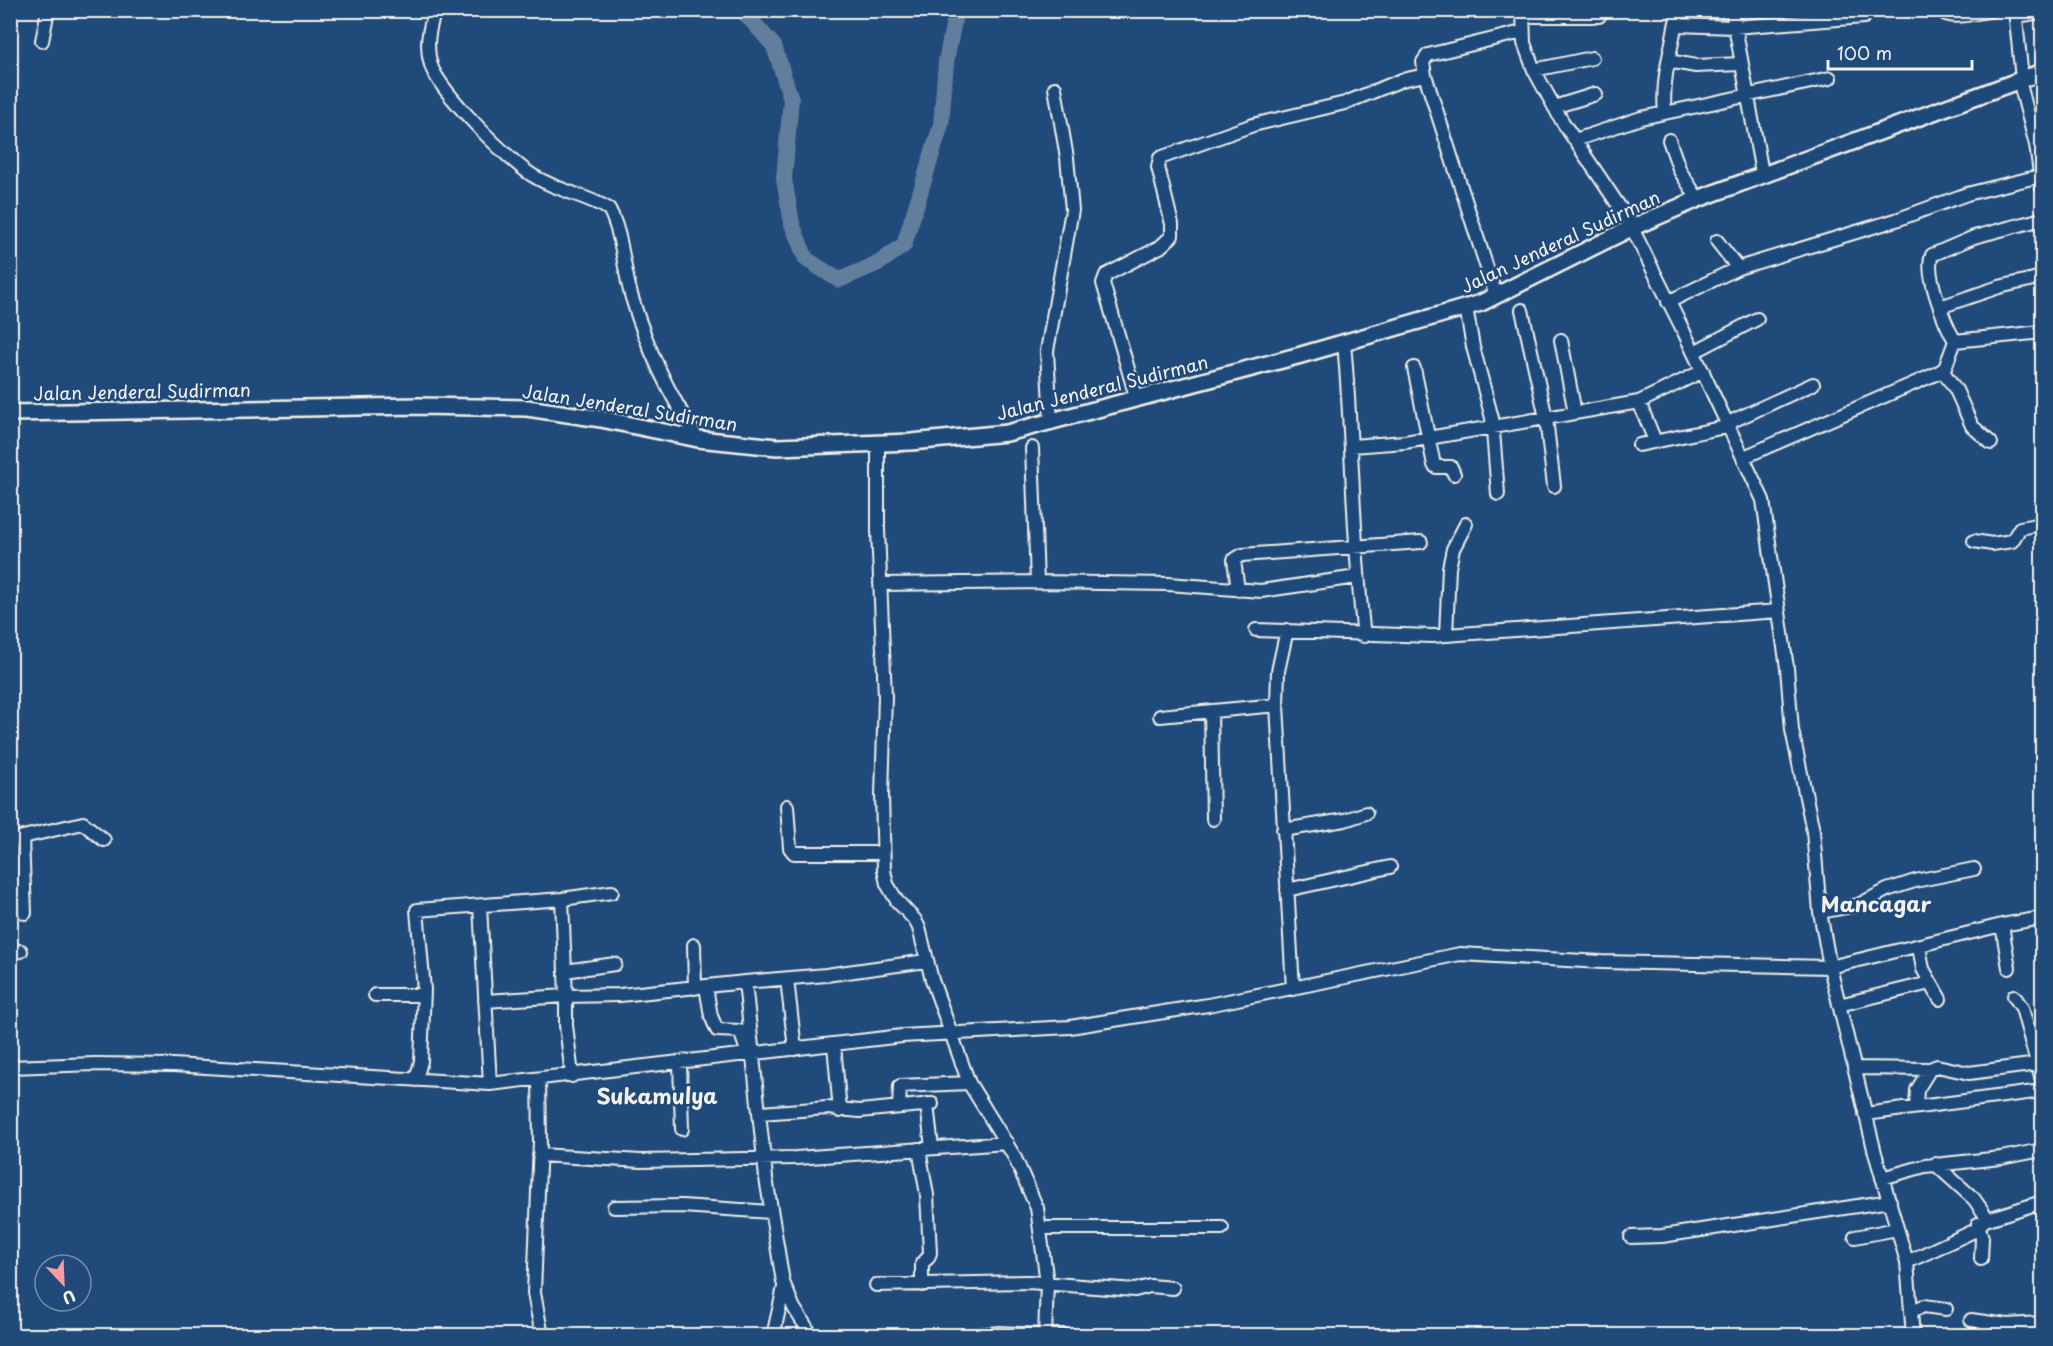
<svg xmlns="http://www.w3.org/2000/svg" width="2053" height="1346" font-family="'Playpen Sans',sans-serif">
	<rect width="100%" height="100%" fill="#1f4a7a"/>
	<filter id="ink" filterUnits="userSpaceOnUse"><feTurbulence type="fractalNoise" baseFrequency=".0167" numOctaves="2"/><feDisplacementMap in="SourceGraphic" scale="12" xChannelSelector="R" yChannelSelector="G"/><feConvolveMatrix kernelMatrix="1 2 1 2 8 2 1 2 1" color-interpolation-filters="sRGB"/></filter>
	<g filter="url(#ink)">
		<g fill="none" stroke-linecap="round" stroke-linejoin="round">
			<path stroke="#627e9d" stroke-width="16" d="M742,10L774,46L791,99L784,179L792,224L806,259L839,280L879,263L904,245L941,125L946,62L956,10"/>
			<defs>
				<path id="minor" d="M435,10C429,29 425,46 431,65C437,89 513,166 537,178C560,191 587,196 609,209C623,235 623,270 632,298C647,348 669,395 698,439
					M1523,10L1524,43L1534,70L1562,121L1627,218L1683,330L1763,500L1787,668L1792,730L1813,831L1820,912L1830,967L1875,1153L1907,1262L1913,1336
					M1732,10L1762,173
					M1940,10C1950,22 1979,12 1993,10
					M2015,10L2022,79
					M1523,16H1599
					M2016,16L2042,12
					M1676,25L1734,27L1864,17
					M42,41L48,10
					M1668,61L1696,66L1740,64
					M1534,70L1592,58
					M2019,80L2036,145L2042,188
					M1554,107L1596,94
					M1665,113C1661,78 1673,45 1678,10
					M1575,140L1641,118L1830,78
					M1669,140L1680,171L1698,199
					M1717,241L1738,268
					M1496,296L1425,75L1423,62L1428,55L1522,32
					M1668,302L1738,268L1896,220L1967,194L2040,176
					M1466,307L1473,347L1492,418L1498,494
					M1940,307L1999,287L2042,277
					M1522,310L1546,418L1554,486
					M1561,340L1575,413
					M1955,341C1945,324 1924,273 1932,255L1974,237L2042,219
					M1344,343C1353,440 1352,538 1364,636
					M1694,352L1757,319
					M1414,368L1434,465L1436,467H1451L1454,474
					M1942,370L1956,390L1972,426L1991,443
					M1137,400L1103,283L1106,275L1160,247L1172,236V224L1158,167L1160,158L1253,125L1345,103L1402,80L1425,75
					M1639,402L1655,441
					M1051,423L1047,351L1072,210L1067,158L1055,88
					M1728,423L1813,384
					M878,444V530L885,697L882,795L884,870L887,884L897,901L915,920L919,928L932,980L969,1083L1014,1156L1037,1208L1047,1283L1045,1336
					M1639,445L1730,426
					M1352,446L1405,442L1639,402L1703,371
					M1744,457L1938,373L1945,368L1955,341L2042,332
					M1974,541L1992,544L2012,541L2020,528L2042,524
					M1037,582L1168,584L1261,591L1357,577
					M880,584L1037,582L1032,448
					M1238,590L1234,560L1242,555L1421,542
					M1256,630L1432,636L1779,611
					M1287,630L1278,671L1277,705L1293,989
					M1446,635L1449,568L1453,549L1466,524
					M1211,711L1213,819
					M1160,716L1277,705
					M787,806L790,848L794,853H883
					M1283,830L1345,820L1366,813
					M22,838L25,913
					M10,840L83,823L104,840
					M1287,890L1390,867
					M562,899L612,892
					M480,906L490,1084
					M1820,912L1858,905L1887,890L1915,881L1974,869
					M2002,925L2009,968
					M694,945L695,988
					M1919,947L1923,969L1940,999
					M10,952L21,951
					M565,971L615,964
					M787,979L795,1049
					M706,987L711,1016L717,1030L740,1031L746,1048L753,1049
					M375,995H424
					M2014,996L2022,1008L2042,1081
					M1839,1005L1930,983
					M834,1045L840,1111
					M680,1064L682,1129
					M10,1067L95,1064L173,1065L490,1084L902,1036L1070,1027L1208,1005L1460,954L1602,962L1830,967L2002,925L2042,918
					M1854,1068L1930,1069L1937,1066L1969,1073L2038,1064
					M572,1076L566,1025V996L620,995L745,982
					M539,1079L540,1141L534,1293L542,1336
					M416,1080L421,1061L424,990L417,910L562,899L566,996L485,1001
					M927,1104L932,1148
					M899,1107L900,1086L969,1083
					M1916,1107L1917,1090L1930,1069
					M761,1113L827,1108L860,1111L932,1104
					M1865,1114L2042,1091
					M919,1149L927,1195L930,1253L928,1258L922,1263V1285
					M539,1155L641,1161L796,1158L1007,1143
					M1935,1164L1974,1199L1988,1219
					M1882,1178L1925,1166L2001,1158L2042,1150
					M614,1207L682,1206L771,1212
					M1978,1224L1982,1238L1981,1259
					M1041,1228H1222
					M1631,1237L1662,1236L1890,1201
					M1855,1237L1897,1229
					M1907,1262L1974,1231L1985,1220L2042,1202
					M876,1285L1028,1282L1135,1290L1150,1286L1173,1288
					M1911,1311L1924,1306L1946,1309
					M1971,1320L2007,1325L2042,1323
					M773,1336L784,1287
					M812,1336L794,1308L783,1282L766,1178L745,982L826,975L926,961
					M967,1336L999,1333L1066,1336"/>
				<path id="major" d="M10,413L419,406L527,408L601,419L698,439L777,447L911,442L1007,433L1301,355L1481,303L1631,228L1698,199L2042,72"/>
			</defs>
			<use href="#minor" stroke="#f4f1e8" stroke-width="16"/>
			<use href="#major" stroke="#f4f1e8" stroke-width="20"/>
			<use href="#minor" stroke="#1f4a7a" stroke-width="12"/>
			<use href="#major" stroke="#1f4a7a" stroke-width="15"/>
		</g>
	</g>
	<g text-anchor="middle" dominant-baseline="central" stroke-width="5" stroke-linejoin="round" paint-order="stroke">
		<g font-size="18" fill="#f4f1e8" stroke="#1f4a7a">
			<text transform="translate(1560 241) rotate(-25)">Jalan Jenderal Sudirman</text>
			<text transform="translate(1102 387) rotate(-14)">Jalan Jenderal Sudirman</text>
			<text transform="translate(142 391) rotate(-1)">Jalan Jenderal Sudirman</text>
			<text transform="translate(630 407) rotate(9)">Jalan Jenderal Sudirman</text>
		</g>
		<g font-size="21" font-weight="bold" fill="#f4f1e8" stroke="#1f4a7a">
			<text x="1876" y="903">Mancagar</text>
			<text x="657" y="1095">Sukamulya</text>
		</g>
	</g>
	<rect width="2053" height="1346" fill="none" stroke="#1f4a7a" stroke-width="36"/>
	<rect x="18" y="18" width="2017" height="1310" fill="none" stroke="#f4f1e8" stroke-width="2" filter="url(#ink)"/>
	<g transform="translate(63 1283) rotate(157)"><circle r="28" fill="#1f4a7a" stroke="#748da6" stroke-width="1.5"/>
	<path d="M0-4.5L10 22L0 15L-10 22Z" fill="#ff9aa2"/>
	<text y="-9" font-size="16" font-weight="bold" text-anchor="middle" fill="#f4f1e8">U</text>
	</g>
	<path d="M1828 60v9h144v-9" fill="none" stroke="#f4f1e8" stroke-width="3"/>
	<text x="1837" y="60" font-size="18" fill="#f4f1e8" stroke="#1f4a7a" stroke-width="4.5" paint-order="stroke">100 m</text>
</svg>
